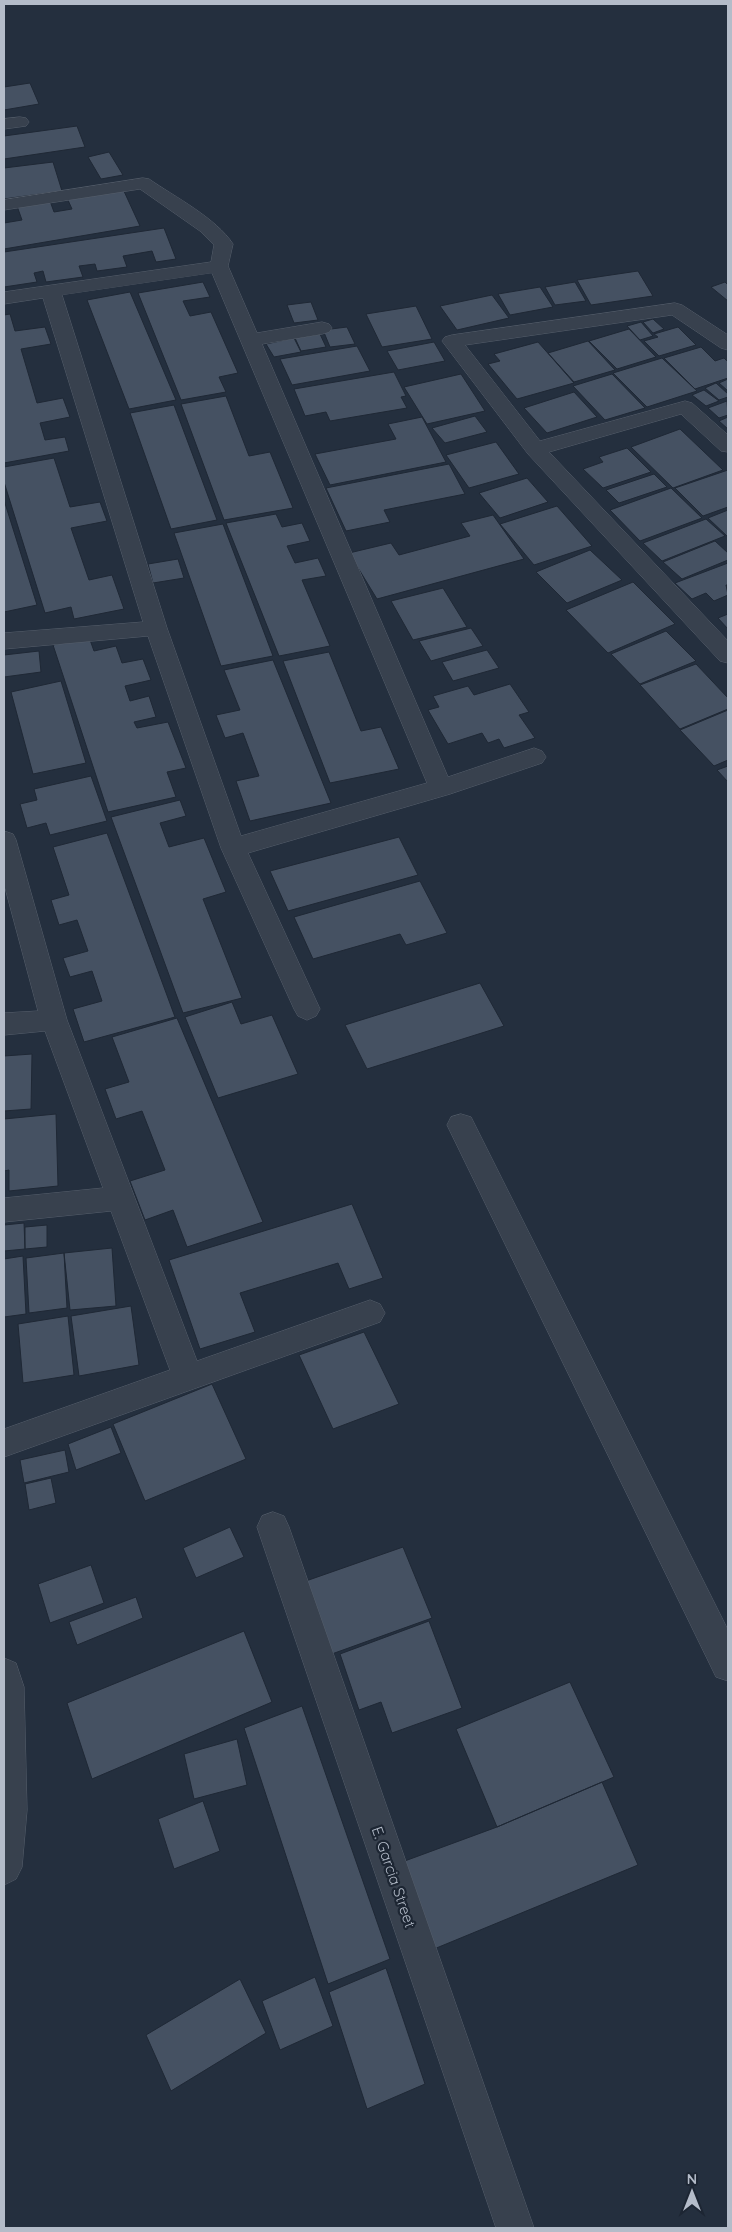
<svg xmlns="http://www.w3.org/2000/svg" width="732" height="2232" font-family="Quicksand,sans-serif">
	<rect width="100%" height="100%" fill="#242f3e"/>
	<path fill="#455162" stroke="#1f2835" d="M30,83L39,104L4,110V87Z
		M77,126L85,147L4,159V136Z
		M109,152L123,175L101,179L88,157Z
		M53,162L62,191L4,199V168Z
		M123,189L140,226L4,249V223L22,220L17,206L50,201L54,212L72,209L67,198Z
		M164,228L176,259L156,262L152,251L123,256L127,267L97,271L95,264L79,266L83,277L46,282L43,271L34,273L37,282L4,287V252Z
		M638,271L653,296L591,305L577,280Z
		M203,282L210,297L183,301L190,316L211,312L238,373L219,377L226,392L181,400L138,293Z
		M575,282L586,301L555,305L545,287Z
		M725,282L728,285V301L711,287Z
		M540,287L553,307L510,315L498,294Z
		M130,292L176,400L129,409L87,300Z
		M492,295L509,318L457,330L440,306Z
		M311,302L318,320L294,323L287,305Z
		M416,306L432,339L382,347L366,314Z
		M10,314L15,331L45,327L51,344L21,349L37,403L63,398L70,417L40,423L45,440L65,437L69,451L4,463V315Z
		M653,319L664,329L653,333L643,322Z
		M641,322L653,336L640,340L627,326Z
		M347,327L355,344L330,347L323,330Z
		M678,327L696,345L659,356L644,341L658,337L654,334Z
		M629,329L656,357L617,369L589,341Z
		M320,334L326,347L301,351L295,338Z
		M294,338L301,352L274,357L266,344Z
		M588,341L615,370L574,382L548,353Z
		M434,342L445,361L398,370L387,351Z
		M538,342L574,383L517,399L488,364L500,361L494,354Z
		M357,346L370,371L292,385L280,359Z
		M701,347L715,361L724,358L728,362V378L695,389L664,358Z
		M662,358L697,391L647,407L613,373Z
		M394,372L406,396L401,397L407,408L330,421L326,412L305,416L294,389Z
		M461,374L485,411L427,424L404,387Z
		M612,374L645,408L605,420L573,386Z
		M728,379V391L719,383Z
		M716,383L728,394V397L719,400L705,388Z
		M704,390L719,401L706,406L692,395Z
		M574,392L597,417L547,433L524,408Z
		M226,396L249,456L270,452L293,508L224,520L181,404Z
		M727,401L728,415L719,418L708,408Z
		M174,405L217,520L171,529L130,413Z
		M475,416L487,432L445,443L432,428Z
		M422,417L446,462L330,485L315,454L396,439L388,424Z
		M728,417V429L719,421Z
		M680,429L723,470L673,488L631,447Z
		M496,442L519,474L469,488L446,455Z
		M627,448L651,472L603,488L583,469L603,462L599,457Z
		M54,458L70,507L100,502L107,521L71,528L89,580L112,575L124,609L74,619L71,607L45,613L4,482V467Z
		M449,464L465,494L384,510L390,522L346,531L326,488Z
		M728,470V507L703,516L675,488Z
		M654,474L667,487L619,503L606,490Z
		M527,478L548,502L500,518L479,493Z
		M671,488L702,518L640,541L610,510Z
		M4,500L37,605L4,612Z
		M557,506L592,546L534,565L500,524Z
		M728,510V537L708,518Z
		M276,514L282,527L302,523L310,541L287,546L295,563L318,558L326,576L302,580L330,646L279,656L226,523Z
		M493,515L524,559L377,599L349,553L391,543L399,555L470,536L461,523Z
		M706,519L725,536L662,561L643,543Z
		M223,524L273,656L221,666L174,533Z
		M715,541L728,553V560L682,579L663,562Z
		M590,550L622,580L567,603L536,572Z
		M178,559L184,578L153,583L148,564Z
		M728,563V585H726L728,595L714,601L706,593L692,599L675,583Z
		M633,582L675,624L608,653L566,610Z
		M443,588L467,627L413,640L391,601Z
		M728,614V629L718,618Z
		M471,628L483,646L431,661L419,641Z
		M666,631L696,661L640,684L611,654Z
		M89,637L94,651L116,646L122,663L143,659L151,680L125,686L130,701L149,696L156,717L134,722L137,728L168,722L186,768L167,772L176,797L108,812L53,645Z
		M487,650L499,668L453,681L442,662Z
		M39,651L41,672L4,677V655Z
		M329,652L361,731L381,727L399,769L330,783L283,661Z
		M273,660L331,803L250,821L236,781L259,776L243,733L225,738L216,715L240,710L224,670Z
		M696,664L728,698V709L680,729L640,685Z
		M61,681L86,763L33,774L11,692Z
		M510,684L529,712L519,715L535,738L504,748L499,739L488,743L482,733L448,744L428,710L439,707L433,696L468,686L474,695Z
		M728,710V760L714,766L680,730Z
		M728,766V782L717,770Z
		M91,776L107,821L50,835L46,823L27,828L20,804L37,800L34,789Z
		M180,800L186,816L160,823L169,847L204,838L226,892L203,899L242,998L183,1013L111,817Z
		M107,833L175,1017L84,1042L73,1009L102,1001L92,971L70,977L63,958L88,951L77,920L59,925L51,900L69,895L53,847Z
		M399,837L418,875L288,911L270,871Z
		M420,881L447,933L406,945L400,934L313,959L294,917Z
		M480,983L504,1026L367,1069L345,1025Z
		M232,1002L241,1024L272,1015L298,1074L218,1098L185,1017Z
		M177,1018L263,1222L187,1247L173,1210L145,1220L130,1181L165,1170L142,1111L116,1119L105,1089L129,1082L112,1037Z
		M32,1054L31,1109L4,1111V1056Z
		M56,1114L58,1186L9,1191V1170L4,1171V1119Z
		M352,1204L383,1278L349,1289L338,1263L240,1293L255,1332L200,1349L169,1260Z
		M24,1223L25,1249L4,1251V1225Z
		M47,1225V1247L25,1249V1227Z
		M112,1248L116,1306L70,1310L64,1253Z
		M64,1253L67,1308L29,1313L26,1258Z
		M23,1256L26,1314L4,1317V1259Z
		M131,1306L139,1365L79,1376L71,1316Z
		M68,1316L74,1375L23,1383L18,1324Z
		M364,1332L399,1404L333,1429L299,1355Z
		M212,1384L246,1459L145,1501L113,1424Z
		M111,1427L121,1453L76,1470L68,1444Z
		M65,1450L69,1472L24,1483L20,1460Z
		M51,1478L56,1503L29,1510L25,1484Z
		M230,1527L244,1557L196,1578L183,1548Z
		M403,1547L432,1618L329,1655L303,1582Z
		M91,1565L104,1603L50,1623L38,1584Z
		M136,1597L143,1618L77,1645L69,1622Z
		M429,1621L462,1708L392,1733L381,1702L359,1710L340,1654Z
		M244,1631L272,1702L92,1779L67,1703Z
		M570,1682L614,1777L497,1827L456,1729Z
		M302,1706L390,1959L328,1984L244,1728Z
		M237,1739L247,1785L194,1799L184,1754Z
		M602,1782L638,1865L434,1949L402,1862L497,1827Z
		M203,1801L220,1851L174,1869L158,1819Z
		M386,1968L425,2084L367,2109L329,1992Z
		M315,1977L333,2026L280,2050L262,2001Z
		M240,1979L266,2033L171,2091L146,2035Z"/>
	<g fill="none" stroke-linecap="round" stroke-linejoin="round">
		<defs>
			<path id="minor" d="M20,117L26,118L29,122L26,126L4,129V119Z
				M143,178L149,179C175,197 216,218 233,244L228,266L257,333L322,322L329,324L332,328L329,332L322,334L262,344L448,777L534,748L542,751L546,757L542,763L450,794L248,853L320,1009L316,1016L307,1020L298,1016L294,1009L221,848L148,636L4,649V633L143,622L43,298L4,304V292L211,262L214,245L200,231L140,189L4,210V200ZM212,273L427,783L241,836L167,628L62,295Z
				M675,303L682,305L728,335V350L721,348L672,315L465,345L540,441L685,401L692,403L728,435V452L721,451L681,414L549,452L728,641V663L720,661L528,454L442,341L445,337L452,335Z
				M4,831L13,834L16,840L67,1020L197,1361L370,1300L380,1304L385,1313L380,1322L4,1457V1429L170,1370L111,1211L4,1222V1198L103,1188L45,1031L4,1035V1013L38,1011L4,884Z
				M461,1114L471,1117L728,1630V1681L716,1677L447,1125L451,1117Z
				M273,1512L284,1516L289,1527L534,2228H496L257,1527L262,1516Z
				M4,1658L16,1663L24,1687L27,1810L22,1867L16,1879L4,1885Z"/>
		</defs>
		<use href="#minor" stroke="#565f6c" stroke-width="1"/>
		<use href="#minor" fill="#38414e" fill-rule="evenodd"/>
	</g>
	<g text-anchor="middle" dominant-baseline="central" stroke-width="4.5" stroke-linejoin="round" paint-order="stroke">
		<g font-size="15" fill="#b4bcc9" stroke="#1d2633">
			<text transform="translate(394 1877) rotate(71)">E. Garcia Street</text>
		</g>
	</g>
	<rect width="732" height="2232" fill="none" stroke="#b4bcc9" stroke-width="10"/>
	<g transform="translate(692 2192)" stroke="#1d2633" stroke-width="4" paint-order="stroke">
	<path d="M0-4L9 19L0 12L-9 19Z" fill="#b4bcc9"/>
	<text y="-8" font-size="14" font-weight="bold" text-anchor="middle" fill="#b4bcc9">N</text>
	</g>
</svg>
